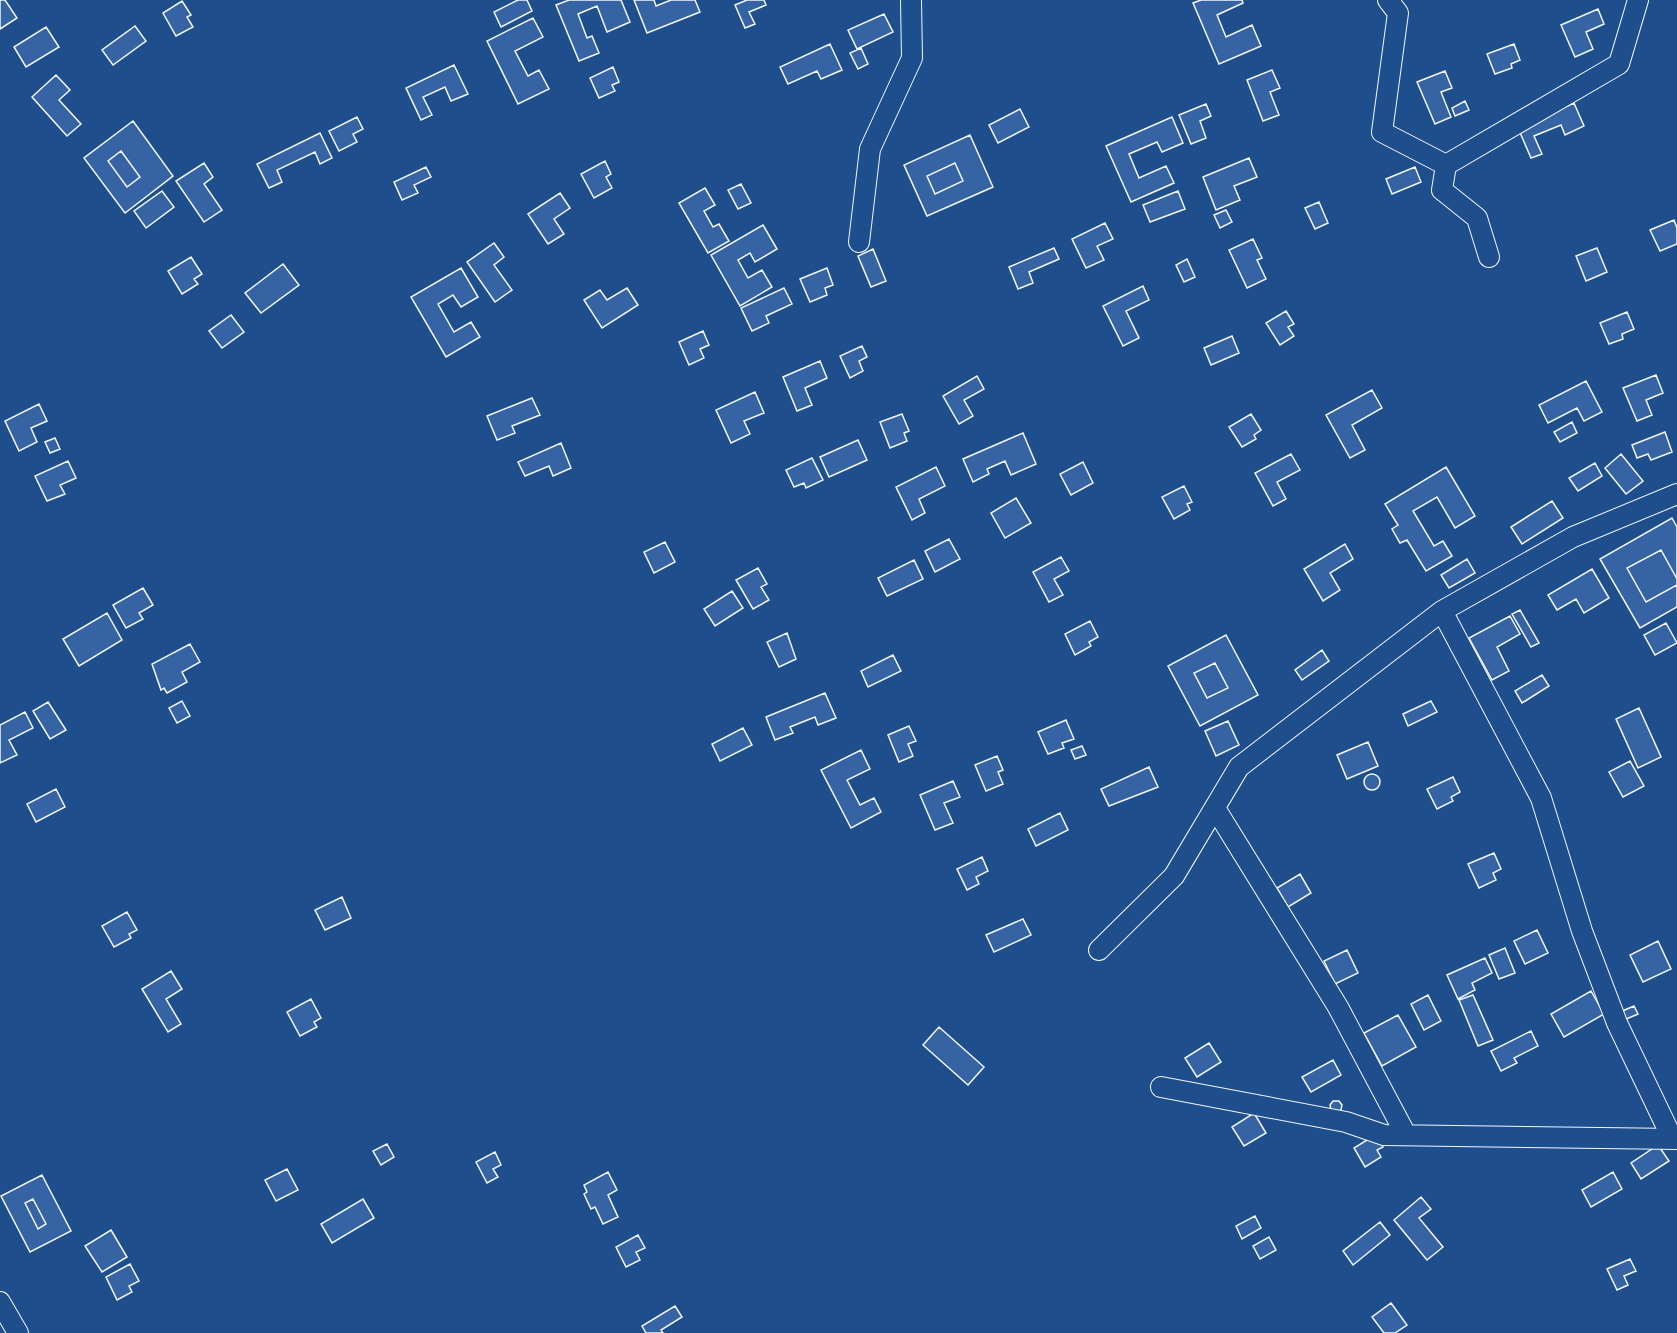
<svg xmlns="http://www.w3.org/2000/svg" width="1677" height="1333" font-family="Barlow,sans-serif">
	<rect width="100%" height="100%" fill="#1f4e8c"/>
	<path fill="#3563a3" stroke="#f2f6ff" stroke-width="1.5" fill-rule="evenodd" d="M0,0H5L17,18L0,29Z
		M518,0H527L532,11L501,27L494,12Z
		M569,0H621L630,22L607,32L597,6L578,14L587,38L592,36L599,53L579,61L556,5Z
		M634,0H654L656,6L671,0H695L700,12L647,33Z
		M747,0H764L766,5L749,12L755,24L745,28L735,5Z
		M1201,0H1242L1243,3L1217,15L1226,37L1252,25L1261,46L1219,64L1193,3Z
		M182,1L191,15L187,17L193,27L176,36L163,13Z
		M1598,9L1604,24L1586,32L1593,49L1575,57L1561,25Z
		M884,14L893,32L857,49L848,30Z
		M533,18L543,37L515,51L528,76L539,70L549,89L518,104L487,41Z
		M135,26L146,41L113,65L102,50Z
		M46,27L59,47L26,67L14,47Z
		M830,44L842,70L821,79L817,71L788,84L780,67Z
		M1514,44L1520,60L1511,64L1512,68L1495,74L1487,54Z
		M861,48L868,64L858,69L850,53Z
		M454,65L468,94L451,101L445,87L423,97L432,115L421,120L406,88Z
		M613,67L619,82L612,85L615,91L599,98L590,78Z
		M1272,70L1280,88L1270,92L1279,115L1263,121L1247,80Z
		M1445,71L1452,88L1441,92L1451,117L1435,124L1417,82Z
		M56,75L70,90L59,100L81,124L67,136L32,97Z
		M1465,101L1469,110L1455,116L1452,108Z
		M1574,103L1584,126L1565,135L1561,125L1534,136L1542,154L1531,158L1518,128Z
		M1206,104L1211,116L1200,121L1206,138L1191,144L1179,115Z
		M1020,109L1029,127L998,143L989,125Z
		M357,117L363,129L353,134L357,142L339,151L329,131Z
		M1172,117L1183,143L1162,152L1157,142L1129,154L1139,178L1166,166L1174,183L1131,202L1106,146Z
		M133,121L173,176L125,213L84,158ZM121,151L140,177L127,187L108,161Z
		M320,133L332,158L320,164L315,152L277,170L282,182L269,188L257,164Z
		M970,135L993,187L927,216L904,165ZM955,163L963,181L935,194L927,176Z
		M121,151L140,177L127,187L108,161Z
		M1249,158L1257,177L1234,186L1240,200L1216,210L1203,177Z
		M605,161L611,174L606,177L612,188L594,198L581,174Z
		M204,163L213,177L204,184L222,210L204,222L176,181Z
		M955,163L963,181L935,194L927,176Z
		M426,167L431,177L414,185L418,193L402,200L394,182Z
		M1415,167L1421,182L1392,194L1386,179Z
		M741,184L751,203L738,209L728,190Z
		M705,188L715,205L704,211L713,227L719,224L729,241L708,253L679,203Z
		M162,191L174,207L146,228L134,211Z
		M1178,191L1185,209L1150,222L1143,205Z
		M560,193L570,208L554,219L564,234L548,244L528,214Z
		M1319,202L1328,223L1315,229L1305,208Z
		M1226,210L1232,222L1220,228L1214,215Z
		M1674,220L1677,228V244L1660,251L1650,230Z
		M1105,223L1113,239L1097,246L1104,260L1086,268L1072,239Z
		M763,225L777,249L755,262L750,253L738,260L748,278L762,270L772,287L740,306L711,255Z
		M1253,239L1262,258L1257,260L1266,279L1247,288L1229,250Z
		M494,243L504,257L494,265L512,290L495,302L467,262Z
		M1054,248L1059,259L1029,272L1033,283L1018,289L1009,267Z
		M1597,248L1607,272L1586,281L1576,256Z
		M873,249L886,281L871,287L858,256Z
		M191,257L202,274L194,279L198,284L182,294L168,271Z
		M1187,259L1195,277L1184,282L1176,265Z
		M283,264L299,285L261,313L245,293Z
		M461,268L478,297L461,307L453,295L438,304L454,332L471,322L480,337L446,357L411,297Z
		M827,268L833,285L825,288L827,295L810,302L800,279Z
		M1143,286L1149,300L1126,311L1139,338L1123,346L1103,306Z
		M627,288L638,305L602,328L584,300L600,290L607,300Z
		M784,288L792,304L766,316L769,323L752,331L741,308Z
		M1286,311L1294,324L1288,327L1294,336L1280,345L1266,323Z
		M1627,312L1634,329L1622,334L1623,339L1609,344L1600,323Z
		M231,315L244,332L222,348L209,331Z
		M703,331L709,345L700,349L704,358L689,365L679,342Z
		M1232,336L1239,353L1211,365L1204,348Z
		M862,346L867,357L859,361L863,371L850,378L840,356Z
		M820,361L827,378L805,388L812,405L797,411L783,377Z
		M1656,375L1663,393L1646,400L1652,415L1637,421L1623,388Z
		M977,376L984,389L964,400L973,416L959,424L943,396Z
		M1586,381L1602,412L1584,421L1577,408L1548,423L1539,405Z
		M1372,390L1382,408L1352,425L1365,450L1350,458L1326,415Z
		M755,392L764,413L744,421L750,434L731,443L716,410Z
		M532,398L540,415L512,426L515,433L497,440L487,416Z
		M39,404L47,421L31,428L37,442L19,451L5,421Z
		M902,414L909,431L904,433L907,441L890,448L880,422Z
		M1251,414L1261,430L1254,435L1256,439L1242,447L1229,427Z
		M1572,422L1577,433L1560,442L1554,432Z
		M1665,432L1672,452L1651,460L1648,454L1637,458L1632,445Z
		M1023,433L1036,464L1011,475L1005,461L987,469L989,474L973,482L963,459Z
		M55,438L60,449L50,453L45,442Z
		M858,440L867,460L829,477L820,457Z
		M561,443L571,468L553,476L549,466L525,476L518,462Z
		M1291,454L1300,470L1277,482L1286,499L1273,506L1255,473Z
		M1621,454L1643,481L1626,494L1605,468Z
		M812,458L823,480L806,488L804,483L794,487L786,470Z
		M68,461L76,478L60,485L65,494L47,501L35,476Z
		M1083,462L1093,483L1071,495L1060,474Z
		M1595,463L1602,476L1578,491L1569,478Z
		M936,467L945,486L919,499L925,513L912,520L896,487Z
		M1446,467L1475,516L1455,528L1437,497L1413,511L1434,546L1443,541L1452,556L1426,571L1407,540L1400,543L1392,529L1398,525L1385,504Z
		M1184,486L1192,502L1187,504L1190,510L1174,519L1162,497Z
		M1016,498L1031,523L1005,538L991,513Z
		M1552,501L1563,518L1522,544L1511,527Z
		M1672,518L1677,527V579L1661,550L1627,568L1646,602L1677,585V607L1640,628L1600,559Z
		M949,539L960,559L935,572L925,551Z
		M665,542L675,562L654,573L644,552Z
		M1345,544L1353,559L1330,573L1340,590L1323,601L1304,569Z
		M1661,550L1677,579V585L1646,602L1627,568Z
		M1061,557L1069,571L1054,579L1063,595L1049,602L1033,572Z
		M1467,559L1475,573L1449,588L1441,575Z
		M914,560L923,579L887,596L878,578Z
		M758,568L767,584L761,587L769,600L753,609L736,580Z
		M1592,569L1609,598L1584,613L1576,599L1557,610L1548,595Z
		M143,588L153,605L139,613L143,619L126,628L113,605Z
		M732,591L743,608L715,626L704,609Z
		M1520,610L1539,643L1531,647L1512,614Z
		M107,613L122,640L79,666L63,639Z
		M1510,616L1520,634L1497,647L1509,671L1492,680L1469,638Z
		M1090,621L1098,637L1089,642L1091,646L1075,655L1065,634Z
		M1666,623L1677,643L1655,655L1644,635Z
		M787,633L796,659L779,667L767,642Z
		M1226,635L1258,695L1200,726L1168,666ZM1215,663L1228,688L1207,698L1194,673Z
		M190,644L200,662L182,672L187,682L167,693L164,688L161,690L152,664Z
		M1322,650L1329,661L1302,680L1295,670Z
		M893,655L901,671L868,687L861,671Z
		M1215,663L1228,688L1207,698L1194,673Z
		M1542,675L1549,686L1522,703L1515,691Z
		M825,693L836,718L818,725L815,717L790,727L793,733L775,740L766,717Z
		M182,701L190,716L177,723L169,708Z
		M1431,701L1437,712L1408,726L1403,714Z
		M48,702L66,730L50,739L33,711Z
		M1639,708L1661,757L1638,768L1616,719Z
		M25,712L33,728L9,740L17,755L0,763V725Z
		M1066,720L1074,739L1062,743L1064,748L1048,754L1038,732Z
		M1228,721L1239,745L1216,756L1205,731Z
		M909,726L916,741L908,744L913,756L899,762L888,735Z
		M743,728L752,745L720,761L712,744Z
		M1368,742L1378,766L1347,779L1337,755Z
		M1082,746L1086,755L1075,759L1071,750Z
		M861,750L870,769L847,780L860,805L874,798L881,812L851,828L821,770Z
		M997,756L1003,770L998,772L1003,784L986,791L975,765Z
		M1630,761L1644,786L1623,797L1609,772Z
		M1149,767L1158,787L1109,806L1101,789Z
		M1364 782a8 8 0 1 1 16 0a8 8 0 1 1-16 0Z
		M1453,777L1460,792L1451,797L1453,801L1437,809L1427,789Z
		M953,781L960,797L944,803L953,823L935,830L920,795Z
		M56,789L65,807L36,822L27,804Z
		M1060,813L1068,830L1036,846L1028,829Z
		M1494,853L1501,869L1493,873L1496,880L1479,888L1468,864Z
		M982,857L988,871L976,877L979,884L967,890L957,869Z
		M1300,874L1311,893L1288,907L1277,888Z
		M342,897L351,918L325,930L315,910Z
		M127,912L137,930L129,934L131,938L114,947L102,926Z
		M1023,919L1031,935L994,952L986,935Z
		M1537,930L1548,953L1525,964L1514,941Z
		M1658,941L1671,969L1643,982L1630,955Z
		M1505,948L1515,973L1499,979L1489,955Z
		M1347,950L1358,973L1335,984L1324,961Z
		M1485,958L1492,973L1472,983L1475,990L1458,999L1447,975Z
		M171,971L182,989L166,999L181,1024L168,1032L142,989Z
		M1591,991L1604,1014L1564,1037L1551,1014Z
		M1428,995L1441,1021L1424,1030L1411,1004Z
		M1473,995L1493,1040L1478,1046L1459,1000Z
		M311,999L321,1018L314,1022L317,1027L300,1036L287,1012Z
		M1634,1006L1638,1014L1624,1020L1620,1012Z
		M1398,1015L1416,1047L1382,1066L1364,1033Z
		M939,1027L984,1067L968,1085L923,1045Z
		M1531,1031L1538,1046L1514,1058L1517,1063L1501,1071L1491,1051Z
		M1209,1043L1221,1062L1197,1077L1185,1058Z
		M1333,1060L1341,1075L1311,1092L1302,1077Z
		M1333,1101H1339L1342,1105L1341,1110L1336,1112L1331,1110L1330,1105Z
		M1254,1113L1266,1133L1244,1146L1232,1127Z
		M1375,1135L1383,1147L1377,1150L1381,1157L1365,1167L1354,1148Z
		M387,1144L394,1157L381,1165L373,1151Z
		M1658,1145L1669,1161L1641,1179L1631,1163Z
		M495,1152L501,1165L493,1169L498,1177L487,1183L476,1162Z
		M287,1169L298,1190L276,1201L265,1180Z
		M608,1172L617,1190L608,1195L618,1217L603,1224L595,1207L591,1209L584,1194L587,1192L584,1185Z
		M1613,1172L1622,1189L1591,1207L1582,1190Z
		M42,1175L71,1231L30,1252L1,1196ZM33,1199L46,1224L38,1229L25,1203Z
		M1421,1197L1431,1209L1419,1218L1443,1247L1427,1260L1394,1220Z
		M33,1199L46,1224L38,1229L25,1203Z
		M363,1199L374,1218L332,1243L321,1224Z
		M1255,1216L1261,1228L1242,1239L1236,1226Z
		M1380,1222L1390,1235L1353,1265L1343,1251Z
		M111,1230L127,1257L102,1272L85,1246Z
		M638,1235L645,1248L636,1252L640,1260L626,1267L616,1247Z
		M1269,1237L1276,1250L1260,1259L1253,1246Z
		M1630,1259L1636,1271L1624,1276L1628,1285L1617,1290L1607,1269Z
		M130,1264L139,1281L129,1286L132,1292L117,1300L106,1277Z
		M1391,1303L1407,1325L1395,1333H1384L1372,1317Z
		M675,1306L682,1317L661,1330L663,1333H646L642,1326Z"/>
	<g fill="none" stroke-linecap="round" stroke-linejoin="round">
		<defs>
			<path id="minor" d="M1388,0L1398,13L1382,132L1446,165
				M859,242L870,149L912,58L911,0
				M1489,257L1477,218L1442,190L1446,165L1619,64L1638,0
				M1442,611L1541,798L1582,931L1617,1023L1672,1138
				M1215,808L1338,1007L1406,1135
				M1099,950L1174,876L1239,767L1442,611L1573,537L1677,494
				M1161,1087L1346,1122L1384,1135L1677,1139
				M0,1302L18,1333"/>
		</defs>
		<use href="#minor" stroke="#f2f6ff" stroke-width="22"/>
		<use href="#minor" stroke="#1f4e8c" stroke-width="20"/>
	</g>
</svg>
